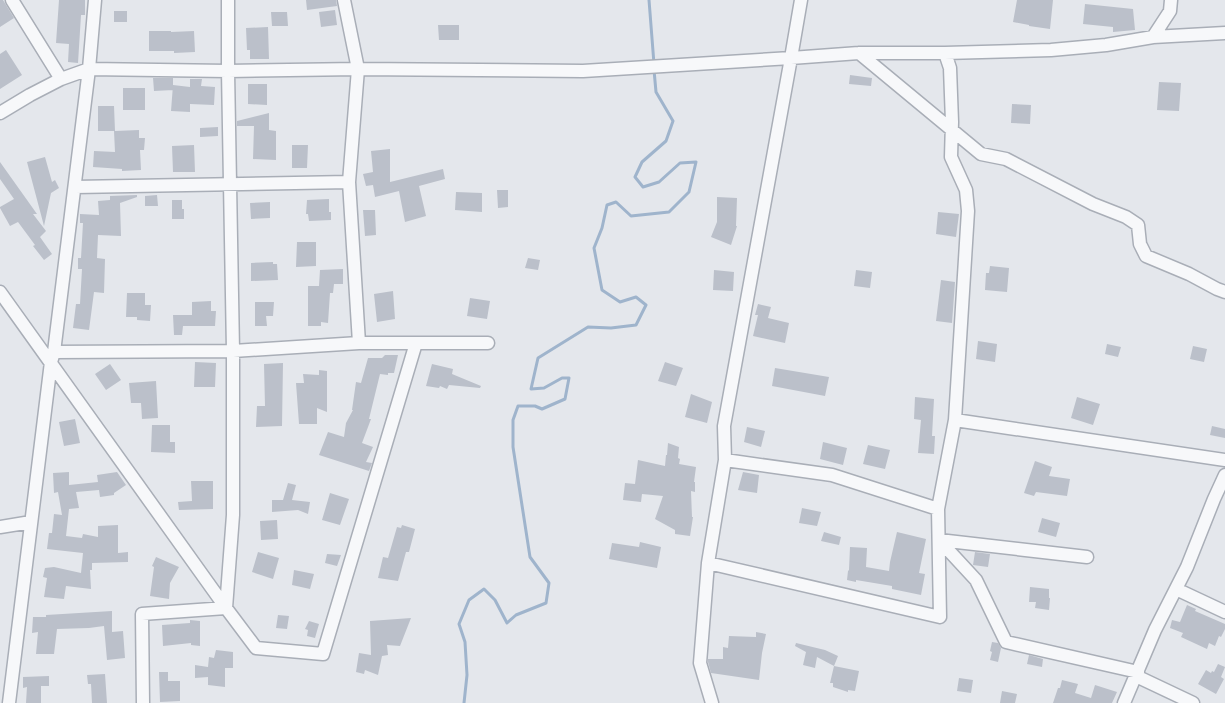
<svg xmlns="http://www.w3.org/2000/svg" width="1225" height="703" font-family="Quicksand,sans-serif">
	<rect width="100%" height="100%" fill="#e4e7ec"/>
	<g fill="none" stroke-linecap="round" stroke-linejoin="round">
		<path stroke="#9fb4cc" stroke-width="3" d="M649,0L654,64
			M464,703L467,675L465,642L459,624L469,600L484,589L495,600L507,623L516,615L546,603L549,583L530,557L513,447V420L518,406H535L542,409L565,399L569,378H562L544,388L531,389L538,358L588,327L611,328L636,325L646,305L636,297L620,302L602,290L594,248L602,228L607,205L616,202L631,216L669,212L689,192L696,162L680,163L659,182L643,187L635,177L642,162L666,141L673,121L656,92L654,70"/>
	</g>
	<path fill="#bbc0ca" d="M0,0H3L14,18L0,27Z
		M59,0H85V15H81L78,63L68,62L69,44L56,43Z
		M306,0H336L337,6L307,10Z
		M1017,0H1053L1050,29L1029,26V25L1013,22Z
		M1085,4L1133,9L1135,30L1113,32V27L1083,24Z
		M335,10L337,25L321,27L319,12Z
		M114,11H127V22H114Z
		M271,12H287L288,26H272Z
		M438,25H459V40H439Z
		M268,27L269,59H250V50H247L246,28Z
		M149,31H171V32L194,31L195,52L174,53V51H149Z
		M6,50L22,75L0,89V54Z
		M850,75L872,78L871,86L849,84Z
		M153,78H173V90L154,91Z
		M190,79H202L201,86L215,87L214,105L190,104V112L171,111L173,85L190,87Z
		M1159,82L1181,83L1179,111L1157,110Z
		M248,84H267V105L248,104Z
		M123,88H145V110H123Z
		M1012,104L1031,105L1030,124L1011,123Z
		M98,106H114L115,131L139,130V138H145L144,150H140L141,170L122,171V169L93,167L94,151L115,152L114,131H98Z
		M269,113V130L276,131V160L253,159L254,126H237V121Z
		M218,127V136L200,137V128Z
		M194,145L195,172H173L172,146Z
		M292,145H308L307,168H292Z
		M390,149V182L443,169L445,179L419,186L426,216L405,222L399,191L375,197L373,185L366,186L363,174L373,172L371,151Z
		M45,157L52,182L55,180L59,188L51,193L44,226L27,162Z
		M0,162L37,214H33L46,231L40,237L52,254L44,260L33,246L35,245L18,222L10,226L0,208V207L14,199L0,179Z
		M497,190H508V207L498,208Z
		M456,192L482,193V212L455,210Z
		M137,195V197L120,203L121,236L98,235L97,258L105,259L104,293L94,292L89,330L73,328L76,304H80L82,269H78V258H81L83,223H80V214L99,215L98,201L110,200V196Z
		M157,195L158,206H145V196Z
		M717,197L737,198L736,226H737L731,245L711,237L717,222Z
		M329,199V212H331V220L309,221L308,214H306L307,200Z
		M172,200H182V209H184V219H172Z
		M270,202V218L251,219L250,203Z
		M363,210H375L376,235L365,236Z
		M938,212L959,214L956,237L936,234Z
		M297,242H316V266L296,267Z
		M528,258L540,260L538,270L525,268Z
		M273,262V264H277L278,280L251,281V263Z
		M990,266L1009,268L1007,292L985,290L986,273H989Z
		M343,269V284H334L333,293H330L328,323L321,322V326H308V286H319L320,270Z
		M714,270L734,272L733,291L713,290Z
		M856,270L872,272L870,288L854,286Z
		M941,280L955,282L952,323L936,321Z
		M393,291L395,319L377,322L374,294Z
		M127,293H145V305H151L150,321L137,320V317H126Z
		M470,298L490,301L487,319L467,316Z
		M211,301V311H216L215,326H183L182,335H174L173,315H192V302Z
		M255,302H274L273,316H266L267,326H255Z
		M758,304L771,307L768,318L789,323L785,343L753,336L758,315H755Z
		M978,341L997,344L995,362L976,359Z
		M1107,344L1121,347L1118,357L1105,354Z
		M1193,346L1207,349L1204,362L1190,359Z
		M385,355H398L394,373H388V375L380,374L369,419H371L362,443L373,447L366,462L372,463L369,471L319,455L328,432L344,437L346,423L353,410H352L356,382L361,383L368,358H382Z
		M195,362L216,363L215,387H194Z
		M665,362L683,368L676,386L658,381Z
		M283,363L282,426L256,427L257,406H265L264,364Z
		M110,364L121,380L106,390L95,374Z
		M432,364L453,369L452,374L481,386L480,388L449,385L447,389L440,386L439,388L426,386Z
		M775,368L829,377L825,396L772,386Z
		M319,370L327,371V412L317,408V424H299L296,383H304L303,374L319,375Z
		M156,381L158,418L142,419L141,403H131L129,383Z
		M691,394L712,402L707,423L685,417Z
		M915,397L934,399L932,436H935L934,454L918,453L921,420L914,419Z
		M1077,397L1100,404L1093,425L1071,418Z
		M75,419L80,443L64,446L59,422Z
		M152,425H170V442H175V453L151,452Z
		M1212,426L1225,429V438L1210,435Z
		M747,427L765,431L761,447L744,442Z
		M823,442L847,448L843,465L820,459Z
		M668,443L679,447L678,458L680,459L679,464L696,467L694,482H695V492L691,491L692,517H693L690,536L675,534V530L655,519L663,496L642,494L641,502L623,500L625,483L635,484L638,460L665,466L666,455H667Z
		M868,445L890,450L885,469L863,464Z
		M1035,461L1052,467L1049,476L1070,479L1067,496L1036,492L1034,496L1024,493Z
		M69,472V485L98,482L97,475L117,472L126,485L114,493V495L100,497L99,490L76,492L79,508L69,509L66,536L82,538L83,534L98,537V526L118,525V553L128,552V562L92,563V570H90L91,589L66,586L64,599L44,597L47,578L43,577L45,568L54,567L81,573L83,553L47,549L49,533H52L54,514L62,515L58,492L54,493L53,473Z
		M743,472L759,475L757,493L738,490Z
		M191,481H213V509L179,510L178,502L192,501Z
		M288,483L296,485L292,500L310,502L308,514L298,510L272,512V500H283Z
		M330,493L349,499L340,525L322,520Z
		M802,508L821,512L817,526L799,523Z
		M1042,518L1060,523L1056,537L1038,532Z
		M277,520L278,539L261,540L260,521Z
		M402,525L415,529L409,552H406L398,581L378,578L383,557L388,558L397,527L401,528Z
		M824,532L841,537L839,545L821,541Z
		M897,532L926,539L919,573L925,574L921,595L892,589V586L856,580V582L847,580L848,571L849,570L850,547L867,548L866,567L889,571L890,562Z
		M640,542L661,547L657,568L609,559L612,543L639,547Z
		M258,552L279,558L273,579L252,572Z
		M975,552L990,554L988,567L973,565Z
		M327,554L341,555L337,566L325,563Z
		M156,557L179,567L170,583L169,599L150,596L154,567L152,566Z
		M294,570L314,574L310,589L292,585Z
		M1030,587L1049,589V598H1050L1049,610L1035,608L1036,602H1029Z
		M1187,605L1196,609L1195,611L1225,624V629L1221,637L1219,636L1215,646L1209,643L1207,649L1181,637L1183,633L1170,628L1172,620L1180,622Z
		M112,611V632L123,631L125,658L107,660L104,626L89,628L57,629L54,654H36L38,632L32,633L33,617H46V615Z
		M278,615L289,616L287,629L276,628Z
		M411,618L400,646L387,645L388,655L382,656L378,675L365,670L364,674L356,672L359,653L371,655L370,621Z
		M190,620L200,621V646L191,645V643L163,646L162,625L190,623Z
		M309,621L319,624L315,638L307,636L308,630L305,629Z
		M756,632L766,634L762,653L759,680L711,673L708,662V659H723V647L728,648L729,636L756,637Z
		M992,642L998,643L1001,648L998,662L990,660L992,652L990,651Z
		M796,643L825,650L838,656L834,666L859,671L855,691L848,690V692L833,687V683H830L834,666L817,657L815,668L803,665L806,652L795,646Z
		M216,650L233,652V668H225V687L208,685V677L195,678V665L208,667L209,657L214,658Z
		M1029,655L1043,659L1042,667L1027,664Z
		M1218,664L1225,667L1221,677L1224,679L1216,694L1198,684L1206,670L1211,673L1212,671L1214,672Z
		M159,672H168V681H180V701L160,702Z
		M105,674L107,703H92L91,684H88L87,675Z
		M49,676V686H41V703H26L27,687L23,688V677Z
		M959,678L973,680L971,693L957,691Z
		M1062,680L1078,684L1075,693L1091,698L1095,685L1117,692L1112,703H1053L1058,688H1060Z
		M1002,691L1017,694L1015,703H1000Z"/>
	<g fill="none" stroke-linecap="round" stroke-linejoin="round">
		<defs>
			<path id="minor" d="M12,0L61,79
				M344,0L358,69L349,182L359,343
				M1153,37L1170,11L1171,0
				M859,53L981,154L1006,159L1093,204L1126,217L1138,225L1140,244L1146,256L1189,274L1217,289L1225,292
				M0,113L30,95L61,79L89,69L228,71L358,69L583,71L791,58L859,53H945L1051,50L1106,45L1153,37L1225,33
				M75,187L349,182
				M0,292L226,608L256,648L323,654L416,343
				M54,352L233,351L359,343H488
				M955,420L1225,460
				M725,460L832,475L938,509
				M0,527L31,522
				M939,540L976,580L1006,642L1138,672
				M939,540L1087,557
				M708,563L940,617L938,509L955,420L968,211L966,190L951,157L952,122L950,68L945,53
				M1176,589L1225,612
				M1136,676L1193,703
				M9,703L51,362L54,352L89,69L95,0
				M143,703L142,614L226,608L233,515V351L228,71V0
				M712,703L700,663L708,563L725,460L724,426L791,58L801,0
				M1124,703L1155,630L1187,567L1214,499L1225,475"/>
		</defs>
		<use href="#minor" stroke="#a9aeb7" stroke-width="15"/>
		<use href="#minor" stroke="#f7f8fa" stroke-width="12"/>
	</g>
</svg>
